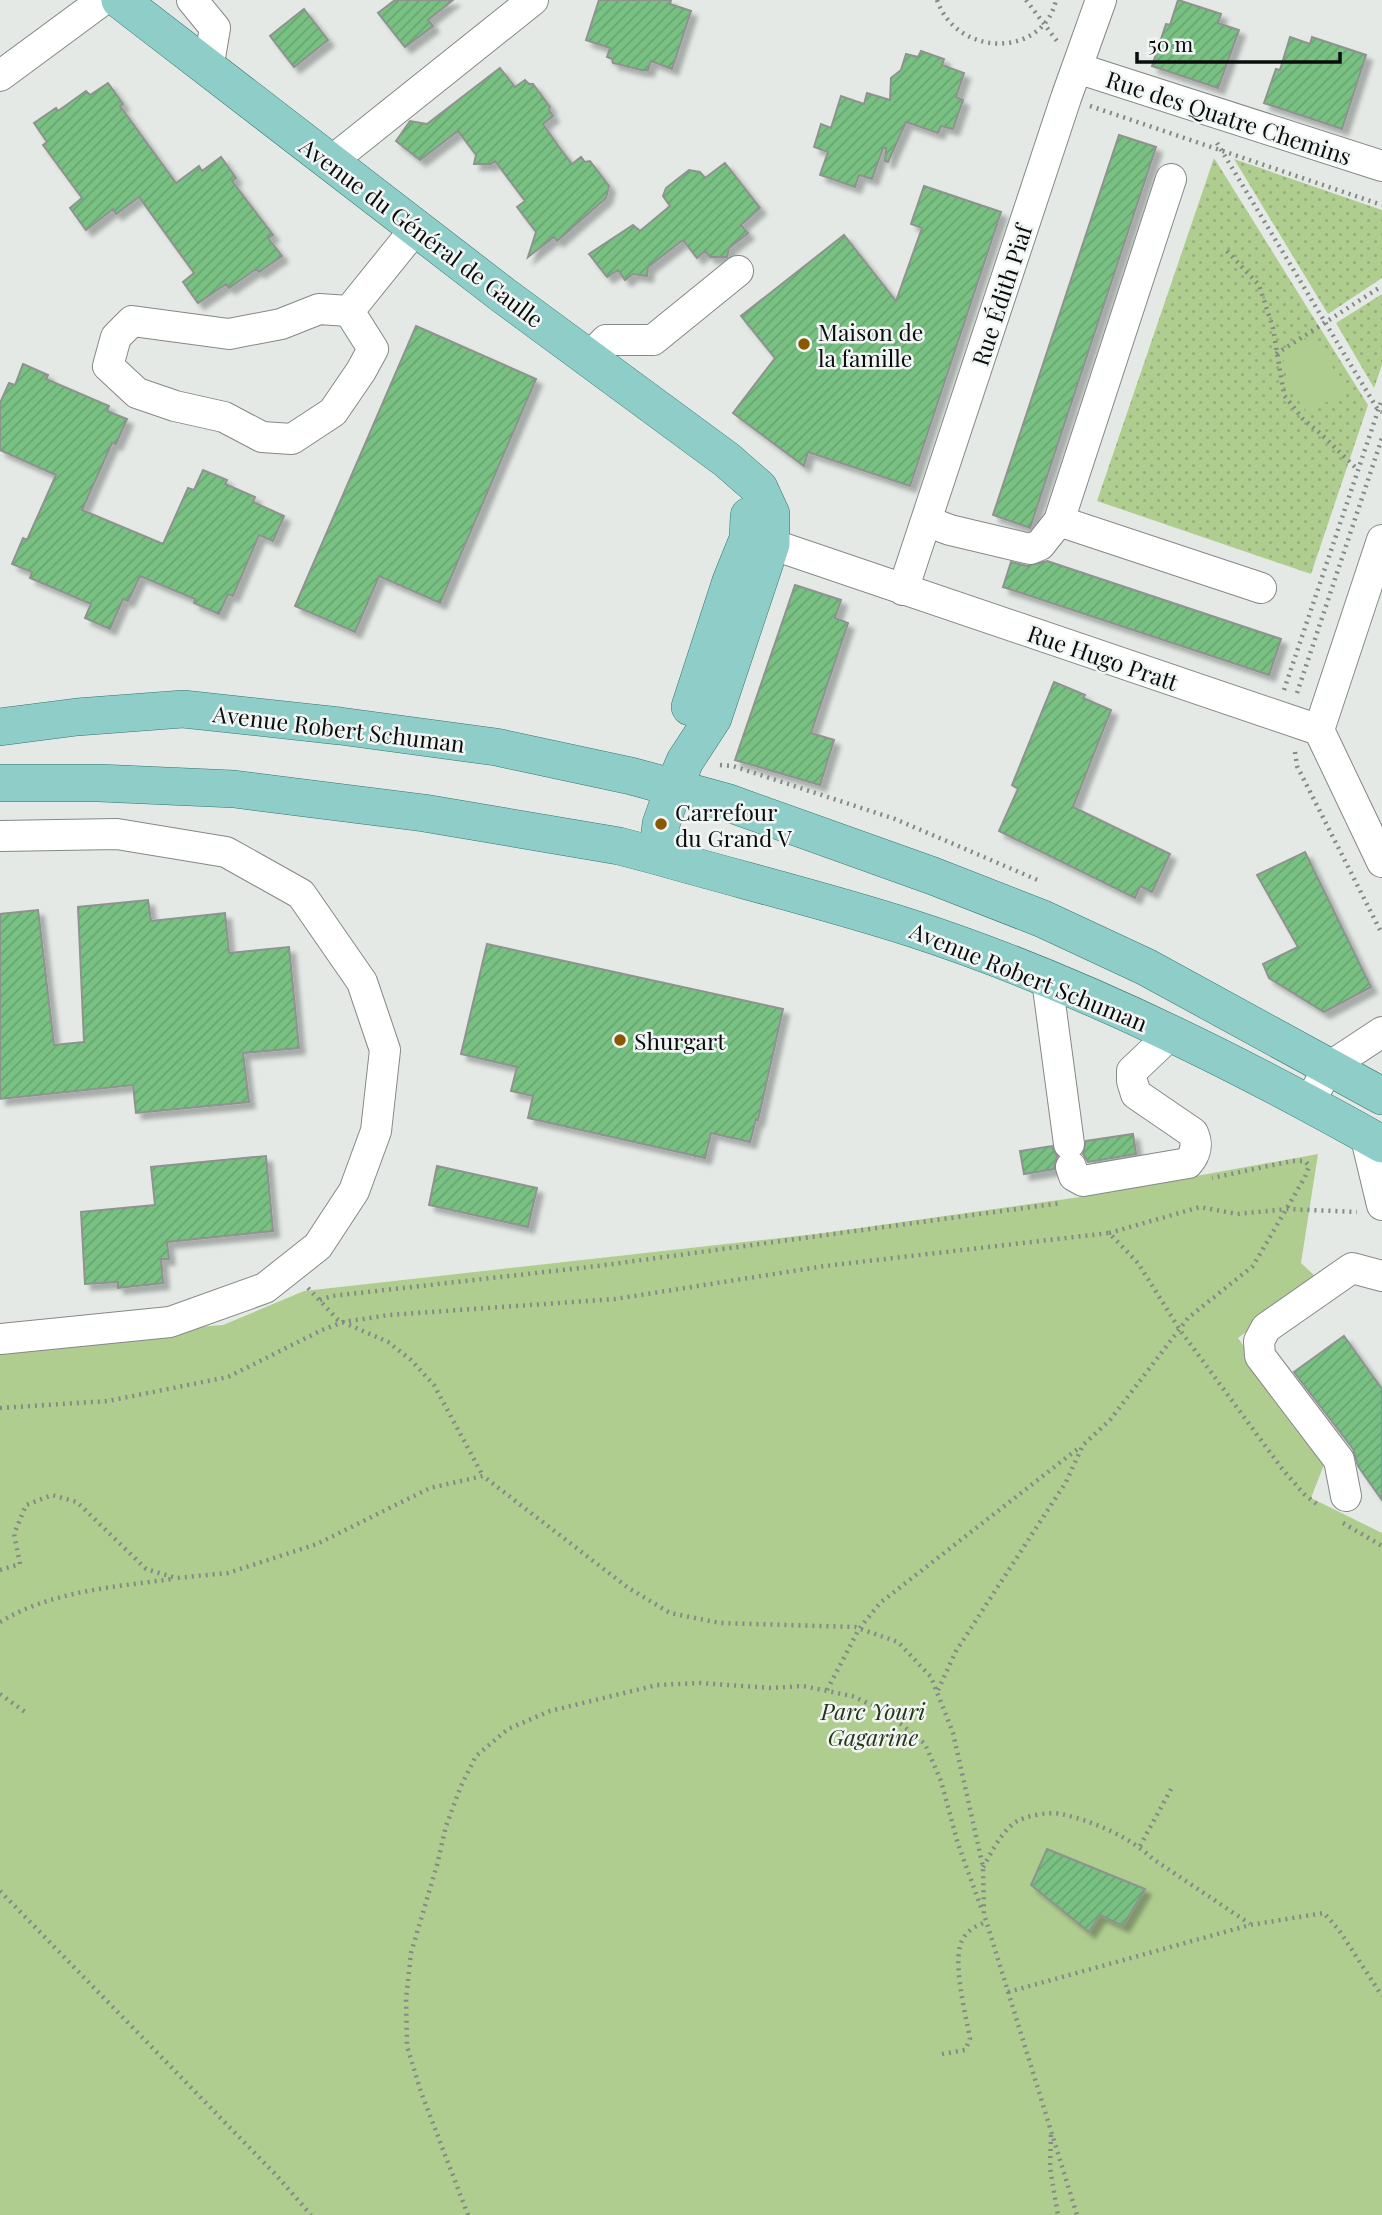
<svg xmlns="http://www.w3.org/2000/svg" width="1382" height="2215" font-family="'Playfair Display',serif">
	<defs>
		<pattern id="grass-dots" width="8" height="8" patternUnits="userSpaceOnUse" patternTransform="scale(1.75)"><rect width="8" height="8" fill="#b0cd90"/><path d="M2 2h.1M6 6h.1" fill="none" stroke="#96af7b" stroke-width="1.8" stroke-linecap="round"/></pattern>
		<pattern id="building-hatch" width="6" height="6" patternUnits="userSpaceOnUse" patternTransform="scale(1.75)"><rect width="6" height="6" fill="#79c183"/><path d="M-1 1l2-2M0 6l6-6M5 7l2-2" fill="none" stroke="#67a570"/></pattern>
		<filter id="shadow"><feDropShadow dx="6" dy="6" stdDeviation="2" flood-color="#0004"/></filter>
	</defs>
	<rect width="100%" height="100%" fill="#e4e9e6"/>
	<path fill="url(#grass-dots)" d="M1214,158L1368,405L1311,574L1097,501Z
		M1234,159L1382,210V278L1328,314Z
		M1382,294V365L1374,388L1336,323Z"/>
	<path fill="#b0cd90" d="M1312,335L1346,389L1308,414L1292,389L1282,354Z
		M1318,1154L1301,1263L1316,1277L1313,1282L1238,1338L1325,1462L1311,1498L1382,1533V2215H0V1342L223,1325L304,1291L816,1234L1080,1197Z"/>
	<path fill="url(#building-hatch)" stroke="#8f938f" stroke-width="2" filter="url(#shadow)" d="M395,0H453L428,20L433,26L405,47L378,13Z
		M599,0H671L670,4L691,11L672,69L651,61L648,70H641L613,63L612,59L607,57L610,48L586,40Z
		M1178,0L1221,14L1218,23L1239,30L1218,88L1152,66L1166,24L1170,25Z
		M304,9L328,40L294,67L270,36Z
		M1290,37L1310,44L1312,37L1366,55L1342,129L1264,103L1276,69L1280,70Z
		M921,51L944,59L942,65L964,73L956,97L963,100L953,129L941,126L938,133L906,122L888,162L885,161L886,148H883L872,179L859,175L855,187L820,175L828,152L814,147L821,124L831,128L841,96L864,104L867,93L890,100L891,78L901,70L906,54L918,57Z
		M500,68L515,87L525,80L529,84H533L550,107L549,110L553,116L543,124L559,147L572,164L581,157L585,162L590,161L609,186L606,198L557,241L554,237L528,257L536,232L517,207L525,201L495,161L491,164H474L476,155L458,131L420,160L396,141L410,121L427,124Z
		M108,83L123,104L120,106L176,183L199,166L202,171L221,157L236,178L232,181L273,235L268,238L282,256L259,272L256,269L229,288L226,284L198,303L183,282L194,273L139,197L116,214L113,209L86,230L70,208L82,198L43,145L47,142L34,123L56,108L58,111L86,91L90,95Z
		M1119,135L1156,147L1030,528L993,515Z
		M725,163L760,208L741,225L748,233L729,248L727,257H710L705,251L697,258L683,240L648,267L647,276L633,274L625,280L618,270L607,277L589,254L633,225L640,231L670,206L663,196L666,188L689,170L700,172L705,178Z
		M924,186L1001,212L910,486L808,452L804,466L733,413L775,358L741,316L844,235L896,301L922,228L911,224Z
		M416,326L536,379L440,603L379,576L355,632L295,606Z
		M23,364L48,375L46,379L109,406L107,411L127,419L116,444L112,443L82,510L163,544L188,488L194,490L203,470L227,480L225,484L255,497L253,502L284,516L273,541L259,535L233,596L228,594L219,614L194,603L195,599L140,576L128,601L123,599L110,629L85,618L91,604L30,578L32,572L12,564L23,538L27,540L56,475L0,450V403L9,383L15,385Z
		M1047,561L1281,639L1269,675L1003,587L1011,562L1027,566Z
		M795,585L841,600L835,618L848,623L811,733L834,740L820,785L735,760Z
		M1054,682L1085,695L1083,698L1111,710L1073,807L1170,854L1152,892L1140,886L1135,898L999,831L1018,789L1012,785Z
		M1305,852L1371,987L1324,1012L1269,978L1263,964L1298,947L1257,875Z
		M148,900L151,921L225,913L229,953L289,947L299,1048L243,1053L249,1102L136,1113L133,1085L0,1099V914L38,910L54,1045L84,1042L78,907Z
		M487,944L783,1009L758,1120L756,1119L750,1142L711,1133L705,1158L528,1118L533,1096L511,1091L517,1067L461,1054Z
		M1133,1134L1136,1154L1088,1162L1083,1154L1086,1141Z
		M1052,1146L1057,1156L1054,1169L1024,1174L1020,1151Z
		M266,1156L273,1231L167,1242L169,1259H161L163,1283L118,1288V1282L85,1284L81,1212L155,1205L151,1167Z
		M437,1166L537,1188L528,1227L429,1205Z
		M1344,1336L1382,1389V1500L1358,1466L1353,1449L1294,1372Z
		M1047,1849L1145,1889L1123,1926L1100,1915L1089,1932L1031,1885Z"/>
	<g fill="none" stroke-linecap="round" stroke-linejoin="round">
		<defs>
			<path id="minor" d="M192,0L215,28L208,69
				M1077,68L1382,166
				M0,76L103,0
				M329,163L533,0
				M319,309L349,311L373,349L361,371L333,412L292,439L262,437L224,417L175,406L137,393L108,366L116,337L132,321L229,334L281,324Z
				M349,311L416,228
				M589,357L606,340H653L738,271
				M926,521L950,530L1030,549L1040,545L1059,521L1171,179
				M1059,521L1261,588
				M752,540L771,544L1319,730L1382,862
				M903,590L1066,98L1101,0
				M1319,730L1382,540
				M0,836L117,834L226,852L301,894L362,982L385,1050L376,1131L354,1191L318,1246L265,1288L170,1322L0,1339
				M1047,980L1069,1144
				M1308,1104L1329,1067L1382,1032
				M1365,1134L1382,1205
				M1071,1167L1074,1176L1083,1181L1188,1163C1196,1154 1198,1144 1193,1133L1136,1094L1132,1081V1071L1171,1034
				M1346,1496L1339,1460L1260,1356L1259,1341L1266,1328L1352,1268L1382,1276"/>
			<path id="major" d="M120,0L503,295L727,460L759,488L771,514V544L713,718L685,761L674,787L661,824L657,856
				M690,707L731,581L748,539L749,516
				M0,727L77,717L183,709L340,726L496,747L631,776L726,802L933,876L1043,919L1146,967L1382,1096
				M0,783H99L234,789L424,813L619,846L657,856C741,880 827,901 911,928C1072,980 1235,1061 1382,1144"/>
		</defs>
		<use href="#minor" stroke="#848987" stroke-width="32"/>
		<use href="#major" stroke="#31766e" stroke-width="38"/>
		<path stroke="#858987" stroke-width="4.5" stroke-dasharray="2 5" stroke-linecap="butt" d="M937,0C957,58 1043,58 1056,0
			M1026,0L1057,41
			M1090,106L1382,205
			M1217,143L1378,410L1382,412
			M1227,251L1259,285L1273,328L1284,395L1303,419L1321,434L1358,470
			M1276,354L1382,286
			M1284,690L1382,399
			M1297,693L1382,438
			M1295,752L1297,766L1382,934
			M720,765L733,766L895,819L1040,881
			M1109,1233L1200,1207L1237,1214L1288,1209L1357,1212
			M308,1288L338,1320L388,1342L411,1360L434,1385L483,1476
			M320,1300L332,1296L598,1266L1061,1203
			M0,1408L108,1401L228,1377L322,1330L343,1322L389,1315L615,1299L825,1266L1109,1233L1138,1263L1180,1330L1283,1470L1304,1494L1319,1506
			M1343,1523L1382,1546
			M0,1570L20,1564L14,1534L26,1505L52,1495L77,1502L146,1569L176,1578L228,1573L317,1544L430,1488L483,1476L627,1587L670,1613L720,1623L855,1627L898,1642L931,1677L953,1733L983,1867L984,1914L1077,2215
			M0,1622C51,1591 114,1587 172,1579
			M827,1690L859,1629L880,1603L1080,1447
			M938,1690L956,1651L1066,1482L1083,1445L1110,1420L1188,1318L1253,1266L1305,1177L1309,1166L1305,1161H1292L1212,1178
			M0,1694L25,1712
			M1140,1846L1171,1789
			M983,1867C992,1852 1000,1834 1014,1823C1024,1816 1050,1811 1061,1814C1093,1821 1130,1837 1153,1859L1250,1924
			M0,1891L277,2176L311,2215
			M1008,1992L1250,1925L1324,1913L1339,1930L1382,1996
			M942,2054L965,2050L970,2039C966,2015 950,1956 964,1937C969,1929 978,1925 986,1922
			M1051,2135L1050,2168L1058,2215
			M468,2215L421,2092L407,2046L406,1999L411,1953L437,1865L446,1826L461,1786L476,1756L508,1729L550,1711L657,1685L700,1683L771,1688L803,1686L852,1696L885,1711L925,1744L941,1781L958,1844L982,1910"/>
		<use href="#minor" stroke="#fff" stroke-width="30"/>
		<use href="#major" stroke="#8fcec8" stroke-width="37"/>
	</g>
	<g fill="#8a5801" stroke="#f1f6f4" stroke-width="2.5">
		<circle cx="804" cy="344" r="7"/>
		<circle cx="661" cy="824" r="7"/>
		<circle cx="620" cy="1040" r="7"/>
	</g>
	<g text-anchor="middle" dominant-baseline="central" stroke-width="5" stroke-linejoin="round" paint-order="stroke">
		<g font-size="23" fill="#0b0d0c" stroke="#f1f6f4">
			<text transform="translate(1229 117) rotate(18)">Rue des Quatre Chemins</text>
			<text transform="translate(422 232) rotate(37)">Avenue du Général de Gaulle</text>
			<text transform="translate(1001 295) rotate(-72)">Rue Édith Piaf</text>
			<text transform="translate(1103 657) rotate(19)">Rue Hugo Pratt</text>
			<text transform="translate(339 728) rotate(7)">Avenue Robert Schuman</text>
			<text transform="translate(1029 976) rotate(22)">Avenue Robert Schuman</text>
		</g>
		<g font-size="23" fill="#0b0d0c" stroke="#f1f6f4" text-anchor="start">
			<text x="818" y="331">Maison de<tspan x="818" dy="26">la famille</tspan></text>
			<text x="675" y="811">Carrefour<tspan x="675" dy="26">du Grand V</tspan></text>
			<text x="634" y="1040">Shurgart</text>
		</g>
		<g font-size="23" font-style="italic" fill="#273514" stroke="#f1f6f4">
			<text x="873" y="1710">Parc Youri<tspan x="873" dy="26">Gagarine</tspan></text>
		</g>
	</g>
	<path d="M1137 52v10h203v-10" fill="none" stroke="#0b0d0c" stroke-width="3.5"/>
	<text x="1148" y="52" font-size="21" fill="#0b0d0c" stroke="#f1f6f4" stroke-width="5" paint-order="stroke">50 m</text>
</svg>
